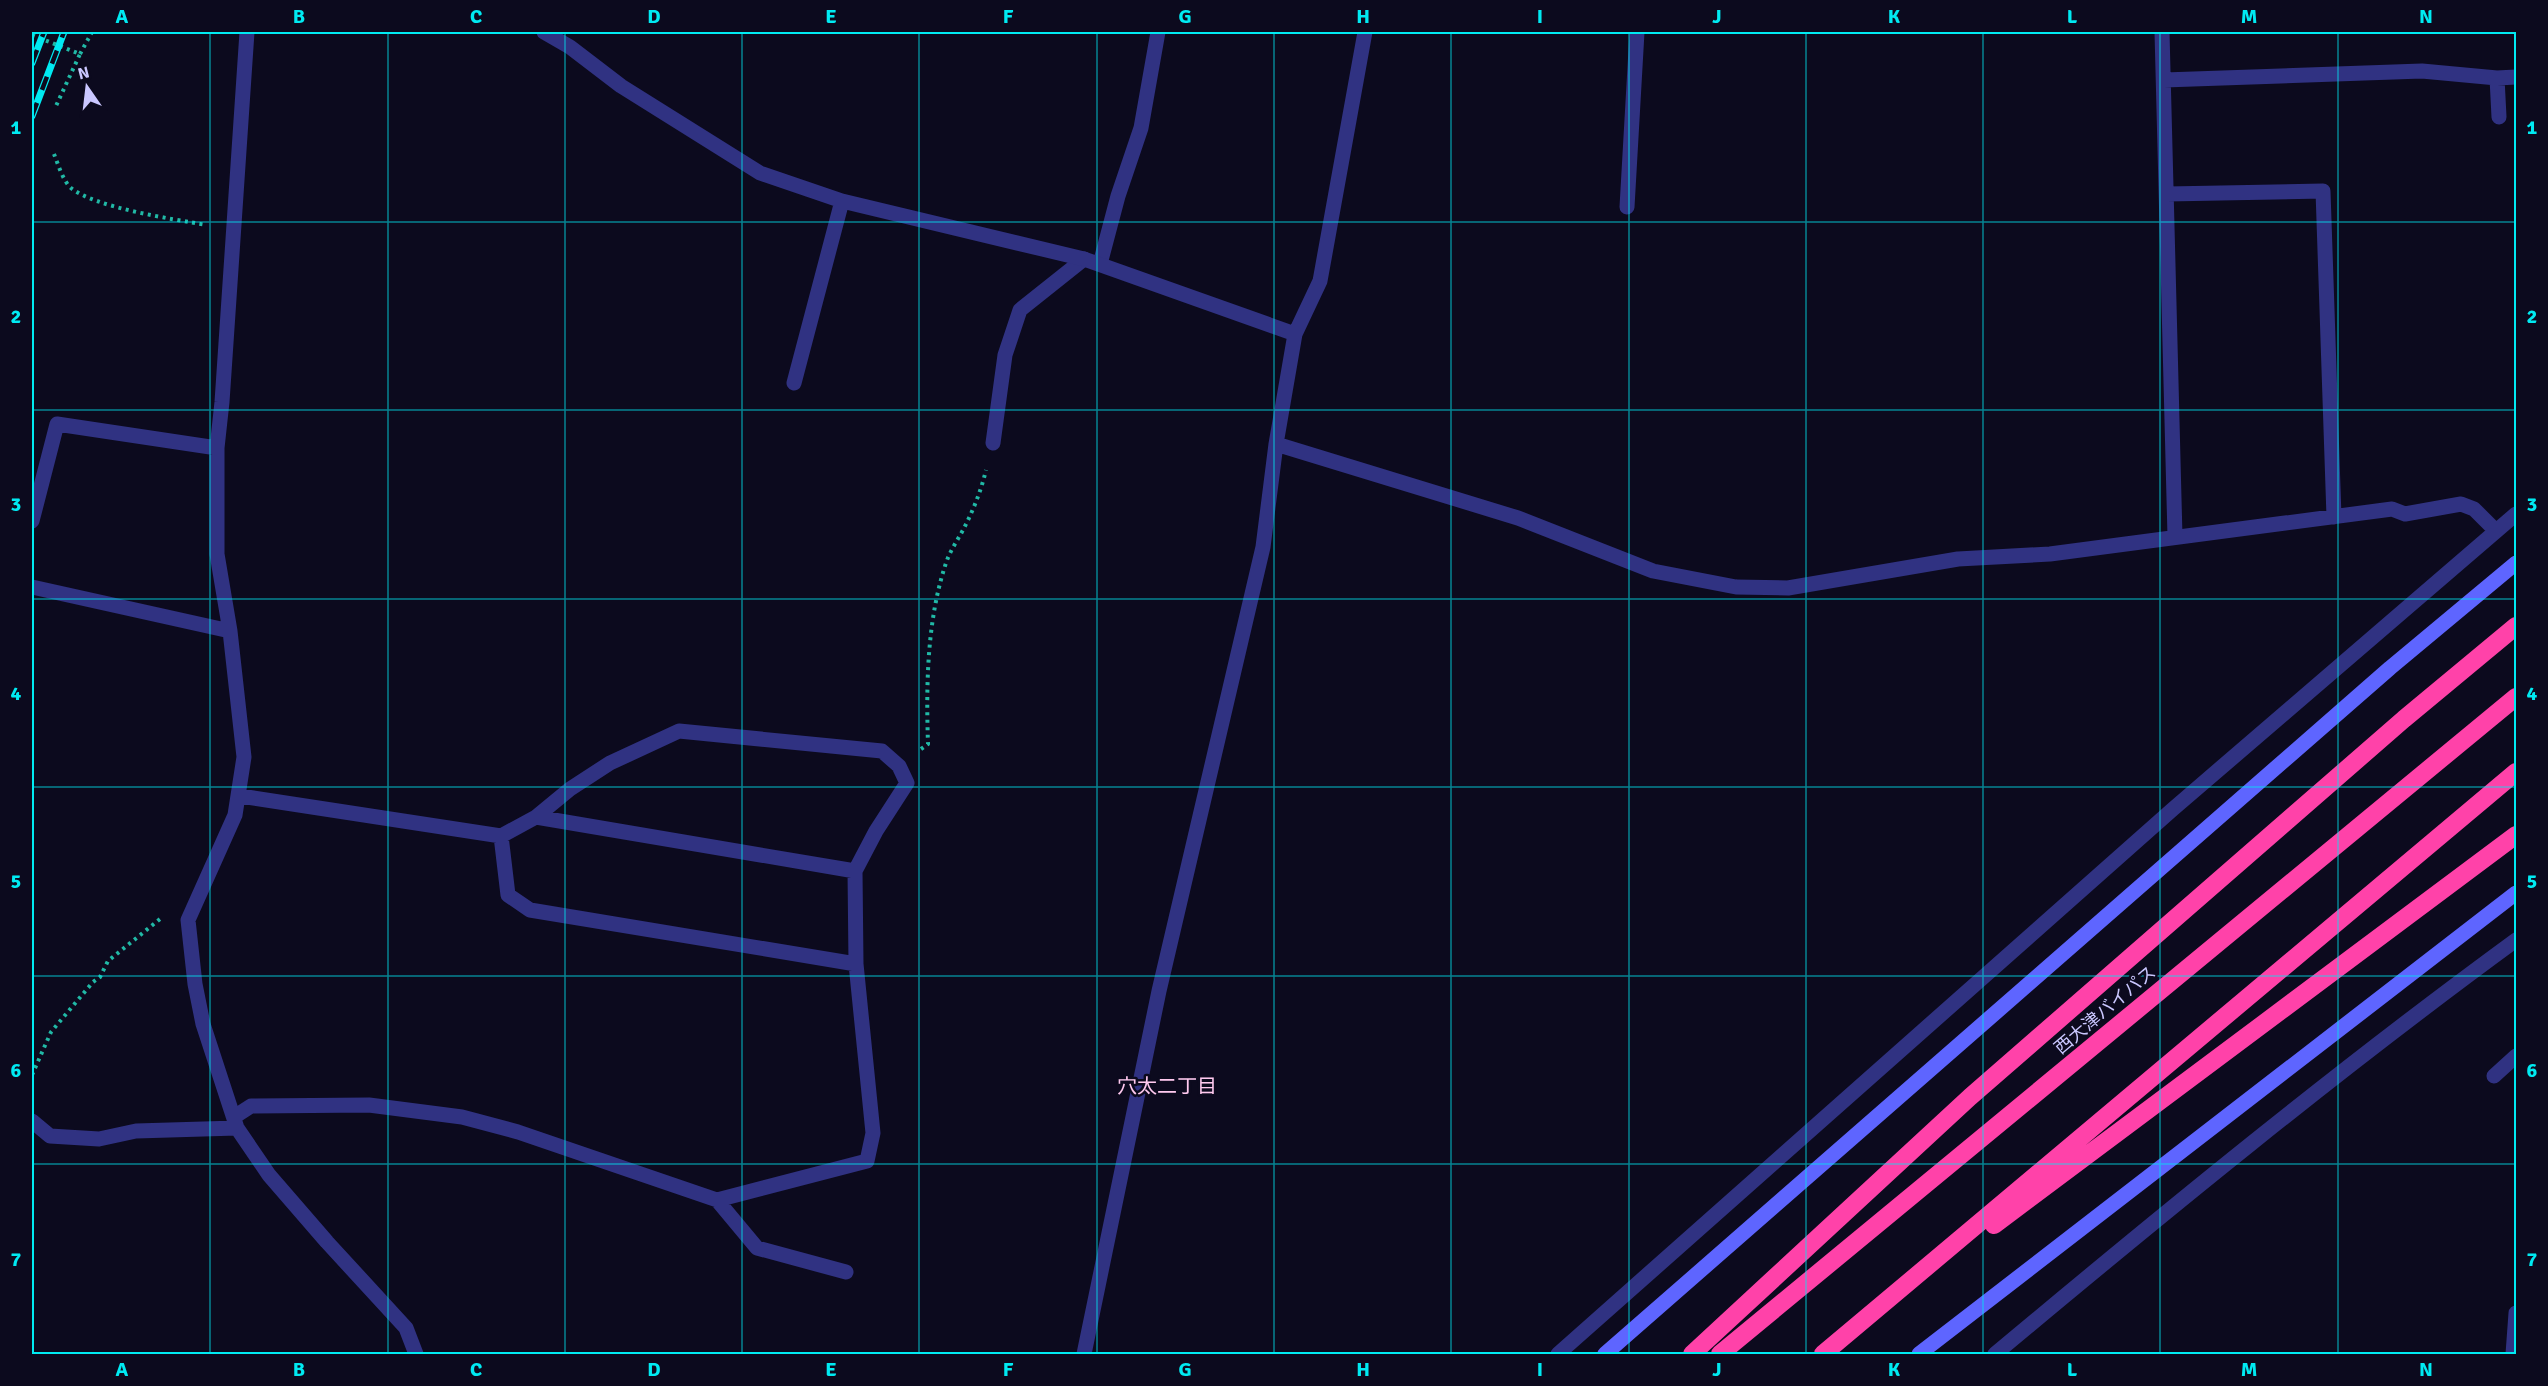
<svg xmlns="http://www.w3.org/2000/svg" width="2548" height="1386" font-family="Signika,'Noto Sans JP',sans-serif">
	<rect width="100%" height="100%" fill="#0c0a1e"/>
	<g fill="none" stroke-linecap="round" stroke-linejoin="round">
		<path stroke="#21b9a6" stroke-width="4" stroke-dasharray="3 4.5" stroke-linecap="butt" d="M32,35L80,54L56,106
			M80,54L92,32
			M54,154C58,164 63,181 71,188C96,208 173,219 206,225
			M921,749L928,744C926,684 927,620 946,563C950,551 957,541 963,530C973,511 981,491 986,470
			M32,1075L51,1032L93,982L100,977L108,961L160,919"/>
		<path stroke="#303282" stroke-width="15" d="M1100,264L1118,196L1141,128L1158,32
			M993,443L1005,355L1020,310L1084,259"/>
		<path stroke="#303282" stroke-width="15" d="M247,32L222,402L217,448V554L230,631L244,757L235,815L188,920L195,984L203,1024L237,1128L269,1175L327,1242L406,1328L416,1354
			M544,32L570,47L621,86L760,173L842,201L1084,259L1295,334
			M2162,32L2175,537
			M2497,78L2499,117
			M2164,80L2422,71L2497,78L2516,77
			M2167,194L2323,191L2334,517
			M1627,207L1637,32
			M794,383L842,201
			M1276,444L1518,518L1653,571L1736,587L1788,588L1958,559L2050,554L2392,509L2405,514L2461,504L2474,509L2496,531
			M32,521L57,424L217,448
			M32,587L230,631
			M536,817L855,871
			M501,836L508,895L530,910L856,964
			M2494,1076L2516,1056
			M234,1117L251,1106L369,1105L462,1117L518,1132L717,1200L867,1161L873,1133L856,964L855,871L876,831L907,783L899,766L882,751L679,731L610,763L570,789L536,817L501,836L240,796
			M32,1121L50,1136L99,1139L136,1131L237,1128
			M717,1200L757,1248L846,1272
			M1084,1354L1159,991L1263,547L1276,444L1295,334L1320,281L1365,32
			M1558,1354L2173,809L2516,514
			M1995,1354C2165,1212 2337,1071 2516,940
			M2513,1354L2516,1313"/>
		<path stroke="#5e65ff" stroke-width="15" d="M1605,1354L2390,668L2516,563
			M1919,1354L2516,893"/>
		<path stroke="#ff42a9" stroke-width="18" d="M1994,1225L2516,835
			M1692,1354L1970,1097L2404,719L2516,626
			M1720,1354L2516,697
			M1823,1354L2516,772"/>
		<defs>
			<path id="rail" d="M32,63L44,32
				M32,116L64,32"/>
		</defs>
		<use href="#rail" stroke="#00eaf2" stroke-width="7"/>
		<use href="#rail" stroke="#0c0a1e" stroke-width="4.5" stroke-dasharray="14" stroke-linecap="butt"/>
	</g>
	<path fill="none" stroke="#00eaf2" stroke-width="1.5" stroke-opacity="0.55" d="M210,32V1354M388,32V1354M565,32V1354M742,32V1354M919,32V1354M1097,32V1354M1274,32V1354M1451,32V1354M1629,32V1354M1806,32V1354M1983,32V1354M2160,32V1354M2338,32V1354M32,222H2516M32,410H2516M32,599H2516M32,787H2516M32,976H2516M32,1164H2516"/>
	<g text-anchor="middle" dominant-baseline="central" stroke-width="5" stroke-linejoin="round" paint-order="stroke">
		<g font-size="18" fill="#cac7ff" stroke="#0c0a1e">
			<text transform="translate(2105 1010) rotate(-40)">西大津バイパス</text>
		</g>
		<g font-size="20" fill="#ffc9ef" stroke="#0c0a1e">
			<text x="1167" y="1086">穴太二丁目</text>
		</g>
	</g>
	<rect width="2548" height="1386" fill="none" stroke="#0c0a1e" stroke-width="66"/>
	<g transform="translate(87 87) rotate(346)" stroke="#0c0a1e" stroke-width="4.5" paint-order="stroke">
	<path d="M0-4.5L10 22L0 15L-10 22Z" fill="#cac7ff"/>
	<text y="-9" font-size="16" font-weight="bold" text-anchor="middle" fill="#cac7ff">N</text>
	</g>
	<rect x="33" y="33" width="2482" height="1320" fill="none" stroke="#00eaf2" stroke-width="2"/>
	<g font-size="20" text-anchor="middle" font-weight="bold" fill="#00eaf2">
		<text x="122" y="23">A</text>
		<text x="299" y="23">B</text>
		<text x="476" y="23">C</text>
		<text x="654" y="23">D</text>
		<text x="831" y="23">E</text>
		<text x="1008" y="23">F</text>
		<text x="1185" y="23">G</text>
		<text x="1363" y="23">H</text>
		<text x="1540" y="23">I</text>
		<text x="1717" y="23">J</text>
		<text x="1894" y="23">K</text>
		<text x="2072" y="23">L</text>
		<text x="2249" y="23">M</text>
		<text x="2426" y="23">N</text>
		<text x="16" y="134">1</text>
		<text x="2532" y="134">1</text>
		<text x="16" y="323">2</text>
		<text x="2532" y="323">2</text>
		<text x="16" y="511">3</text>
		<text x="2532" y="511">3</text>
		<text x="16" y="700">4</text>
		<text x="2532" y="700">4</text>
		<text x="16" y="888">5</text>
		<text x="2532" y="888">5</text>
		<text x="16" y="1077">6</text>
		<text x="2532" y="1077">6</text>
		<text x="16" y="1266">7</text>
		<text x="2532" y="1266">7</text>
		<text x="122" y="1376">A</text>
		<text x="299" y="1376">B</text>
		<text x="476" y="1376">C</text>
		<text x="654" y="1376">D</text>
		<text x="831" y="1376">E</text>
		<text x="1008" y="1376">F</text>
		<text x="1185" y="1376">G</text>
		<text x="1363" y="1376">H</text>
		<text x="1540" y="1376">I</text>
		<text x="1717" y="1376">J</text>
		<text x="1894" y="1376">K</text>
		<text x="2072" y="1376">L</text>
		<text x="2249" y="1376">M</text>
		<text x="2426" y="1376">N</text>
	</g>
</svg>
